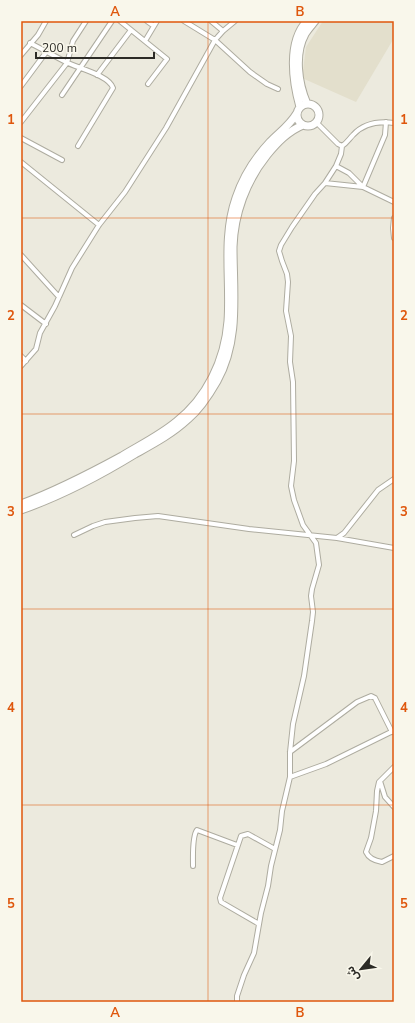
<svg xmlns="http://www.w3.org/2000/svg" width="415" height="1023" font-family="'Nunito Sans','Noto Sans Arabic',sans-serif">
	<rect width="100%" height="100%" fill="#eceade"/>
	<path fill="#e3dfcc" d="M323,21H394V38L356,102L302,78L306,47Z"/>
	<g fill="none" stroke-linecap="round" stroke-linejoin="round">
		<defs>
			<path id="street" d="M120,21L167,59L148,84
				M147,21L154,26
				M184,21L215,40L250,72L267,84L278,89
				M211,21L223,31
				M145,41L157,21
				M30,43C42,49 54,56 66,62C77,68 109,75 113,88L78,146
				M21,55L38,35L46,21
				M97,75L131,30
				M21,86L47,51
				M62,95L112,21
				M21,122L67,63L73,41L86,21
				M316,122L338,144L342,146C347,143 349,139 353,135C364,123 379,121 394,123
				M21,138L62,160
				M21,162L99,225
				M336,166L349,173L363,187L394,202
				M325,183L363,187L385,135L386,122
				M394,218L393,228L394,238
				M21,255L59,297
				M21,305L46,324
				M21,356L26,361
				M21,366L36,349L40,333L55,306L72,268L99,225L125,192L166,128L215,40L223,31L235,21
				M74,535L93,526L105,522L135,518L158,516L249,529L337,538L344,533L378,490L394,479
				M337,538L394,548
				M290,752L357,702L371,696L375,698L392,732
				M394,767L379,782L377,791L376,811L371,838L366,852C369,859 376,861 382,862L394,856
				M290,777L326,764L393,731
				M380,781L385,797L394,807
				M193,866C193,857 192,836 197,830L237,845
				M259,924L221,902L220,898L241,836L248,834L275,849
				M237,1002V996L244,975L254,953L261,913L268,886L271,866L280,830L282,811L290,777V752L293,724L304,676L312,621L313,612L311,596L312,589L319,565L316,543L303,525L294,500L291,486L294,461L293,382L290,362L291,336L286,311L288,282L287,274L282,261L279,251L281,245L292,227L315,194L325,183L336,166L341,154L342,146"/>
			<path id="highway" d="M307,104C298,83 294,54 305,34C308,29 312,25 315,21
				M297 115a11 11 0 1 1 22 0a11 11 0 1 1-22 0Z
				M300,107C293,82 287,42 307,21
				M21,504C56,491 89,474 122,456C140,445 159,436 176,422C207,398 225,360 228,321C231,280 222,238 236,198C243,177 255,158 270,142C280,132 290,125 297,113
				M21,510C61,496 99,476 135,454C153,444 172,434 188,419C200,409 209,395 217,381C240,340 233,293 233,247C234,214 246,181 267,155C277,143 288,131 303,125"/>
		</defs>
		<use href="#street" stroke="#aeaca0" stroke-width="6"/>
		<use href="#highway" stroke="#aeaca0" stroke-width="9"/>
		<use href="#street" stroke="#fff" stroke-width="4"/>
		<use href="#highway" stroke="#fff" stroke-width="7"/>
	</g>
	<path fill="none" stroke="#df570d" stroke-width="1" stroke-opacity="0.55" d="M208,21V1002M21,218H394M21,414H394M21,609H394M21,805H394"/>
	<rect width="415" height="1023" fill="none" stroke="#f9f7eb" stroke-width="44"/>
	<g transform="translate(361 969) rotate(241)" stroke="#f9f7eb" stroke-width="3" paint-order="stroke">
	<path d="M0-3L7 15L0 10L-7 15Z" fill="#2c2b26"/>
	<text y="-6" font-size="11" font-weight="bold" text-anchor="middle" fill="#2c2b26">ش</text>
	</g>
	<path d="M36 52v6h118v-6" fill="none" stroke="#2c2b26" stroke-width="2"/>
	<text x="42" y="52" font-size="12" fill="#2c2b26" stroke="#f9f7eb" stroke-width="3" paint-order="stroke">200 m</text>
	<rect x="22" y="22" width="371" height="979" fill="none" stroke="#df570d" stroke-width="1.5"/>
	<g font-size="13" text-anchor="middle" font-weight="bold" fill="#df570d">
		<text x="115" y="16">A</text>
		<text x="300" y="16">B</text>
		<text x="11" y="124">1</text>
		<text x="404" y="124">1</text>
		<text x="11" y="320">2</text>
		<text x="404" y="320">2</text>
		<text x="11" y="516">3</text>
		<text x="404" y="516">3</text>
		<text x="11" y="712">4</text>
		<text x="404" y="712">4</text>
		<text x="11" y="908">5</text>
		<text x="404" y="908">5</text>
		<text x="115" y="1017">A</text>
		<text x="300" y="1017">B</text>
	</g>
</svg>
